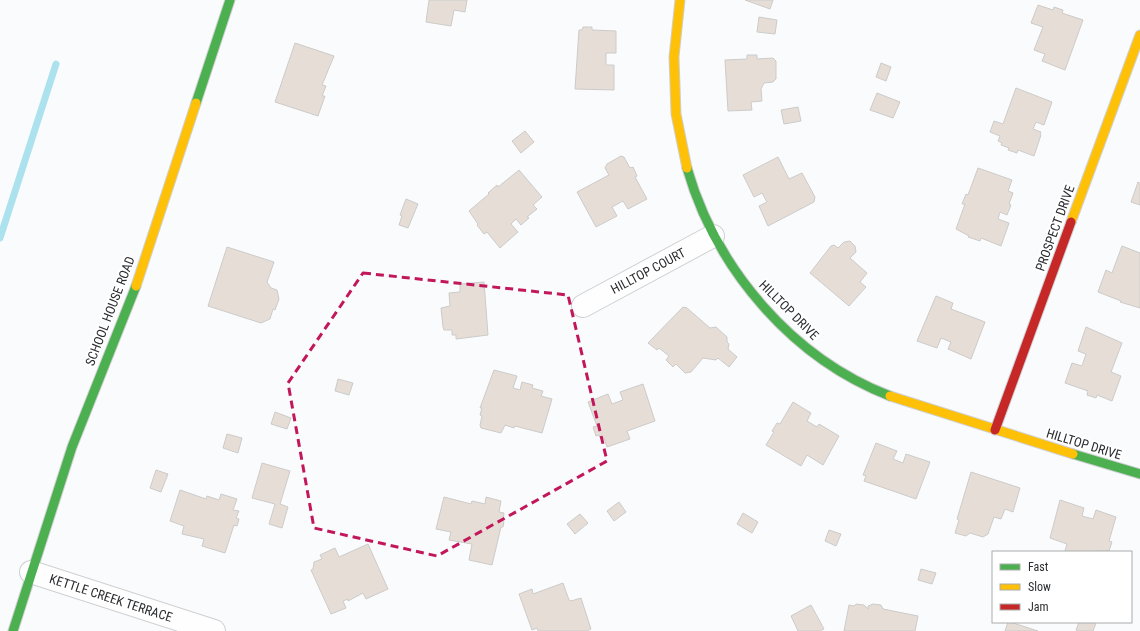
<svg xmlns="http://www.w3.org/2000/svg" width="1140" height="631" font-family="'Roboto Condensed',sans-serif">
	<rect width="100%" height="100%" fill="#fafbfd"/>
	<g fill="none" stroke-linecap="round" stroke-linejoin="round">
		<path stroke="#ace2ee" stroke-width="7" d="M0,238L56,64"/>
	</g>
	<path fill="#e6ded6" stroke="#cccbca" d="M429,0H467L465,12L454,10L451,26L426,22Z
		M745,0H773L770,9Z
		M1038,5L1053,10L1054,7L1063,10L1062,13L1083,20L1065,70L1042,61L1045,54L1034,50L1043,27L1031,23Z
		M759,17L777,20L775,34L757,32Z
		M583,27H592V30L616,31V53H606V65H614V90L575,89L579,30H582Z
		M295,43L334,56L322,85L326,86L322,96H325L318,116L275,102Z
		M747,55H757V59L773,58L776,61V79L773,82L764,83L761,89L762,101L751,102L752,110L728,111L725,60L747,59Z
		M881,63L891,67L886,81L876,77Z
		M1016,88L1052,102L1044,125L1036,122L1033,129L1041,132L1040,134L1041,135L1034,156L1018,150L1017,153L1008,150L1009,148L1001,145L1002,143L998,141L1000,136L990,132L994,121L1003,124Z
		M877,93L900,102L893,118L870,110Z
		M798,107L801,121L784,124L781,110Z
		M525,131L534,142L521,153L512,141Z
		M621,156L624,157L630,168L633,167L637,176L635,177L647,199L628,209L623,201L612,207L617,216L596,227L577,192L609,175L605,168L607,164Z
		M778,157L789,179L802,173L815,197L814,202L768,226L759,206L767,202L762,193L754,197L743,175Z
		M978,168L1012,180L1008,191L1013,193L1009,204L1011,205L1007,215L1000,212L998,219L1009,223L1001,246L981,238L980,241L968,237L969,236L956,229L965,204H962L966,194L968,195Z
		M519,170L542,197L533,205L537,209L527,217L529,218L521,225L516,219L511,224L518,232L500,248L487,232L484,234L477,225L478,224L469,211L489,194L488,193L497,185L498,187Z
		M1138,182L1140,183V205L1131,202Z
		M406,199L418,204L408,228L399,225L402,216L400,215Z
		M850,241L855,246L856,252L850,258L867,273L860,282L866,287L849,306L810,273L831,246L834,245L838,248L844,242Z
		M1122,246L1140,253V308L1120,302L1121,301L1098,292L1106,270L1112,273Z
		M227,247L274,262L267,282L271,288L277,290L279,299L275,310L273,309L270,319L261,323L208,306Z
		M484,282L488,335L456,339V335H452V330H444L443,327L441,308L450,306L449,293L460,292V284Z
		M936,296L953,303L951,309L985,322L971,359L948,349L951,342L941,338L937,348L917,341Z
		M683,307L687,308L710,328L716,327L727,337V342L729,344L728,349L737,357L729,367L718,358L716,360L703,358L691,372L685,373L676,364L673,367L666,360L669,356L659,348L657,350L648,343Z
		M1086,327L1122,343L1111,372L1121,376L1112,401L1097,395L1096,398L1087,395L1088,391L1065,383L1072,363L1082,366L1086,354L1078,351Z
		M494,370L517,376L513,388L520,390L522,382L533,385L532,388L543,391L541,396L552,399L542,433L515,426L514,428L505,425L501,433L481,428L480,425L482,416L480,415L482,408H480Z
		M338,379L353,383L349,395L335,391Z
		M643,384L655,421L627,431L630,439L607,447L604,438L601,439L599,435L596,436L593,427L597,426L588,402L608,394L612,404L623,400L620,392Z
		M793,402L811,413L807,421L817,427L819,424L839,436L823,465L807,455L801,466L766,445L774,432L772,431L777,423L780,424Z
		M275,412L291,418L287,429L271,424Z
		M227,434L242,438L238,453L223,448Z
		M876,443L897,451L893,459L903,463L906,454L930,462L916,499L864,481L866,476L863,475Z
		M262,463L290,471L280,504L288,507L282,528L269,524L275,504L252,498Z
		M156,470L168,474L161,492L150,488Z
		M971,472L1020,488L1013,512L1005,509L1001,519L994,517L988,534L983,537L970,533L966,536L955,533L959,520L957,519Z
		M180,490L206,499L207,496L219,500L221,494L237,499L233,510L239,511L236,518L239,519L237,526L234,525L225,553L202,546L204,539L182,534L184,526L170,521Z
		M444,497L471,504L472,501L485,504L486,497L501,501L499,512L504,513L503,521H504L503,527H501L492,565L469,560L472,544L449,540L451,532L436,529Z
		M1060,500L1084,508L1082,516L1093,519L1096,510L1116,517L1109,541L1112,542L1109,551L1068,552L1065,551L1067,544L1050,538Z
		M619,502L626,512L614,521L607,511Z
		M743,513L758,522L752,533L737,524Z
		M580,514L588,523L575,534L567,524Z
		M829,530L841,534L836,546L825,541Z
		M368,544L388,589L366,599L363,593L348,601V599L343,601L346,608L331,614L311,570L313,569L314,562L322,559L320,555L335,548L339,557Z
		M921,569L936,573L932,584L918,580Z
		M563,583L569,600L571,601L581,598L591,629L587,631H538L537,628L532,630L519,594L532,589L533,594Z
		M856,604L864,605L868,609V606L873,604L881,605L883,609L918,616L915,631H844L849,605L854,606Z
		M811,605L824,629L820,631H798L791,616Z
		M1008,622H1010L1038,631H1005Z
		M1079,622H1095L1096,623L1093,631H1079L1076,630Z"/>
	<g fill="none" stroke-linecap="round" stroke-linejoin="round">
		<defs>
			<path id="street" d="M583,306L713,236
				M31,572L214,631"/>
			<path id="fast" d="M196,103L230,0
				M687,168C716,269 792,358 890,396
				M1073,454L1140,474
				M13,631L72,447L136,286"/>
			<path id="slow" d="M680,0L674,57L676,114L687,168
				M1071,222L1140,35
				M136,286L196,103
				M890,396L1073,454"/>
			<path id="jam" d="M995,430L1071,222"/>
		</defs>
		<use href="#street" stroke="#cfd0d2" stroke-width="24"/>
		<use href="#fast" stroke="#cfd0d2" stroke-width="11"/>
		<use href="#slow" stroke="#cfd0d2" stroke-width="11"/>
		<use href="#jam" stroke="#cfd0d2" stroke-width="11"/>
		<use href="#street" stroke="#fefeff" stroke-width="22"/>
		<use href="#fast" stroke="#4caf50" stroke-width="9"/>
		<use href="#slow" stroke="#ffc107" stroke-width="9"/>
		<use href="#jam" stroke="#c62828" stroke-width="9"/>
	</g>
	<path fill="none" stroke="#c2185b" stroke-width="3" stroke-dasharray="8 5" stroke-linejoin="round" d="M363,273L568,295L607,461L437,556L314,528L288,383Z"/>
	<g text-anchor="middle" dominant-baseline="central" stroke-width="4" stroke-linejoin="round" paint-order="stroke">
		<g font-size="13" fill="#2b2c2f" stroke="#fff">
			<text transform="translate(1055 228) rotate(-70)">PROSPECT DRIVE</text>
			<text transform="translate(648 271) rotate(-28)">HILLTOP COURT</text>
			<text transform="translate(789 310) rotate(45)">HILLTOP DRIVE</text>
			<text transform="translate(110 311) rotate(-69)">SCHOOL HOUSE ROAD</text>
			<text transform="translate(1084 444) rotate(17)">HILLTOP DRIVE</text>
			<text transform="translate(111 598) rotate(18)">KETTLE CREEK TERRACE</text>
		</g>
	</g>
	<rect x="992" y="551" width="140" height="72" fill="#ffffff" stroke="#aaabac"/>
	<rect x="1000" y="564" width="20" height="6" fill="#4caf50" stroke="#aaabac"/>
	<text x="1028" y="571" font-size="12" fill="#2b2c2f">Fast</text>
	<rect x="1000" y="584" width="20" height="6" fill="#ffc107" stroke="#aaabac"/>
	<text x="1028" y="591" font-size="12" fill="#2b2c2f">Slow</text>
	<rect x="1000" y="604" width="20" height="6" fill="#c62828" stroke="#aaabac"/>
	<text x="1028" y="611" font-size="12" fill="#2b2c2f">Jam</text>
</svg>
